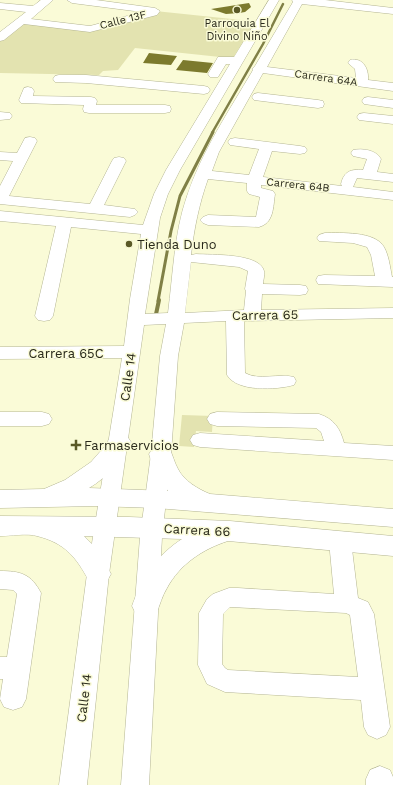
<svg xmlns="http://www.w3.org/2000/svg" width="393" height="785" font-family="'Work Sans',sans-serif">
	<rect width="100%" height="100%" fill="#fafbd7"/>
	<path fill="#e3e3b0" d="M155,11L261,22L239,59L135,48L118,70L103,71L99,75L0,73V38L23,21L90,29Z
		M182,415L213,416L212,432L196,431L194,447L179,446Z"/>
	<g fill="none" stroke-linecap="round" stroke-linejoin="round">
		<path stroke="#808046" stroke-width="2.5" d="M212,133L263,44L283,4"/>
		<path stroke="#808046" stroke-width="3" d="M158,301L171,231L180,196L213,132"/>
		<path stroke="#808046" stroke-width="4" d="M155,319L159,300"/>
	</g>
	<path fill="#7c7a2d" d="M249,3L251,7L245,12L239,13L226,14L211,9Z
		M149,53L177,56L171,65L143,63Z
		M183,60L213,63L207,73L176,70Z"/>
	<g fill="none" stroke-linecap="round" stroke-linejoin="round">
		<defs>
			<path id="minor" d="M41,0H53L31,19L90,26L142,12L72,3L67,0H96L155,8L160,11L157,15L90,32L24,24L4,40L0,41V32L26,12L0,9V3L33,6Z
				M269,0H279L180,170L168,194L160,218L145,314L168,313C173,275 174,233 187,196C202,151 229,111 253,70L252,69L255,66L293,2L292,0H325L393,8V14L302,4L267,67L356,78L355,69L348,63L350,60C363,57 369,69 368,80L393,83V91L263,73L219,152L212,171L249,175L259,149L230,145L228,142L230,139L235,138L300,146L305,147L307,150L305,153L300,154L272,151L263,177L342,186L341,184C344,171 351,169 363,170L367,159L353,156L351,153L353,150C363,148 376,150 381,159L377,172L393,174V182L357,178L353,187L393,192V200L261,185V188L273,191L275,194C273,207 274,223 259,227L208,225L203,223L200,220L203,217L208,215L256,217L260,197L249,194L247,191V183L208,179C199,204 194,229 191,255L196,254C211,255 260,253 264,271C265,275 263,281 263,284L300,285L306,286L308,290L306,294L300,295L262,294L261,310L393,308V318L244,321L245,373C259,381 279,373 294,377L296,381L294,385C276,390 237,392 227,375L226,321L184,323L178,356L171,454L162,537L149,785H121L140,537L151,454L160,356L166,324L144,325L109,574L87,785H59L87,574L122,358L0,359V347L124,346L130,299L141,234L71,227L53,316L50,320L44,321L38,320L35,316L56,226L0,221V211L143,225L154,194L166,170L230,64H226L218,77H210L208,74L218,57H234ZM191,262L239,267L248,271L245,289L246,291L244,310L185,313Z
				M59,75H86L204,86L208,87L210,90L208,93L204,94L86,83L55,82L53,79L55,76Z
				M28,87L32,88L34,91L33,96L91,97L95,98L97,101L96,105H165L170,106L171,109L170,112L165,113H89L84,112L83,109L84,105L21,103L19,100L24,88Z
				M258,93L318,100L323,101L324,104L323,107L318,108L254,100L252,97L254,94Z
				M368,97L393,100V108L364,104L362,101L364,98Z
				M0,112L10,113L12,116L10,119L0,120Z
				M364,113L393,116V124L359,120L357,117L359,114Z
				M30,137L35,138L37,141L9,196L90,204L112,161L114,158L119,157L124,158L126,161L104,205L135,209L138,212L135,215L130,217L0,204V186L13,161L0,160V152L17,153L25,138Z
				M325,233C341,233 375,231 384,247C389,256 390,267 392,277H393V287L318,284L316,280L318,276L324,275L375,276L371,255L367,247L353,243L319,241L317,238L319,235Z
				M0,412H42L49,414L52,419L49,424L42,426H0Z
				M217,412L319,414C334,419 340,428 344,443L393,446V460L200,447L193,445L190,440L193,435L200,433L324,441L321,432L316,428L217,426L210,424L207,419L210,414Z
				M340,532L348,535L351,541L358,598L368,602L374,614L390,727L386,735L377,739L368,735L364,727L361,700L225,692L207,684L198,665L199,613L207,599L213,594L229,588H238L334,594L329,541L332,535ZM230,607L346,613L350,615L358,677L228,670L225,668L222,664L223,614Z
				M0,571C21,571 31,574 41,593L26,699L22,707L13,710L4,707L0,699L3,679H0V657H7L17,594L13,590L0,589Z
				M380,766L390,770L393,777V785H366V779L370,770Z"/>
			<path id="major" d="M119,434L127,436L131,442C120,461 108,477 89,488L168,491L154,470L149,454L153,448L161,446L169,448C173,455 174,462 178,469C184,481 198,489 210,494L393,509V527L156,508L96,506L0,508V490L44,489L65,480L91,462L105,446L111,436Z
				M0,516L129,517L230,521L393,536V556L228,541C203,549 180,564 167,588C162,596 160,605 156,614L146,617L136,614L132,606C142,578 157,555 182,539L84,536L99,551L111,574L107,581L98,585L89,581C76,557 65,543 37,536C28,533 10,536 0,536Z"/>
		</defs>
		<use href="#minor" stroke="#b4b593" stroke-width="1"/>
		<use href="#major" stroke="#b4b593" stroke-width="1"/>
		<use href="#minor" fill="#fff" fill-rule="evenodd"/>
		<use href="#major" fill="#fff" fill-rule="evenodd"/>
	</g>
	<g fill="#5a5926" stroke="#fafbd7" stroke-width="1.5">
		<circle cx="237" cy="10" r="4"/>
		<circle cx="129" cy="244" r="4"/>
		<path d="M74 439h4v4h4v4h-4v4h-4v-4h-4v-4h4z"/>
	</g>
	<g text-anchor="middle" dominant-baseline="central" stroke-width="3" stroke-linejoin="round" paint-order="stroke">
		<g font-size="11" fill="#29291b" stroke="#fafbd7">
			<text transform="translate(123 20) rotate(-14)">Calle 13F</text>
			<text transform="translate(326 78) rotate(8)">Carrera 64A</text>
			<text transform="translate(298 185) rotate(6)">Carrera 64B</text>
		</g>
		<g font-size="11" fill="#29291b" stroke="#fafbd7">
			<text x="237" y="23">Parroquia El<tspan x="237" dy="13">Divino Niño</tspan></text>
		</g>
		<g font-size="13" fill="#29291b" stroke="#fafbd7" text-anchor="start">
			<text x="137" y="244">Tienda Duno</text>
			<text x="84" y="445">Farmaservicios</text>
		</g>
		<g font-size="13" fill="#29291b" stroke="#fafbd7">
			<text transform="translate(265 315) rotate(-1)">Carrera 65</text>
			<text x="66" y="353">Carrera 65C</text>
			<text transform="translate(128 377) rotate(-82)">Calle 14</text>
			<text transform="translate(197 530) rotate(3)">Carrera 66</text>
			<text transform="translate(84 698) rotate(-83)">Calle 14</text>
		</g>
	</g>
</svg>
